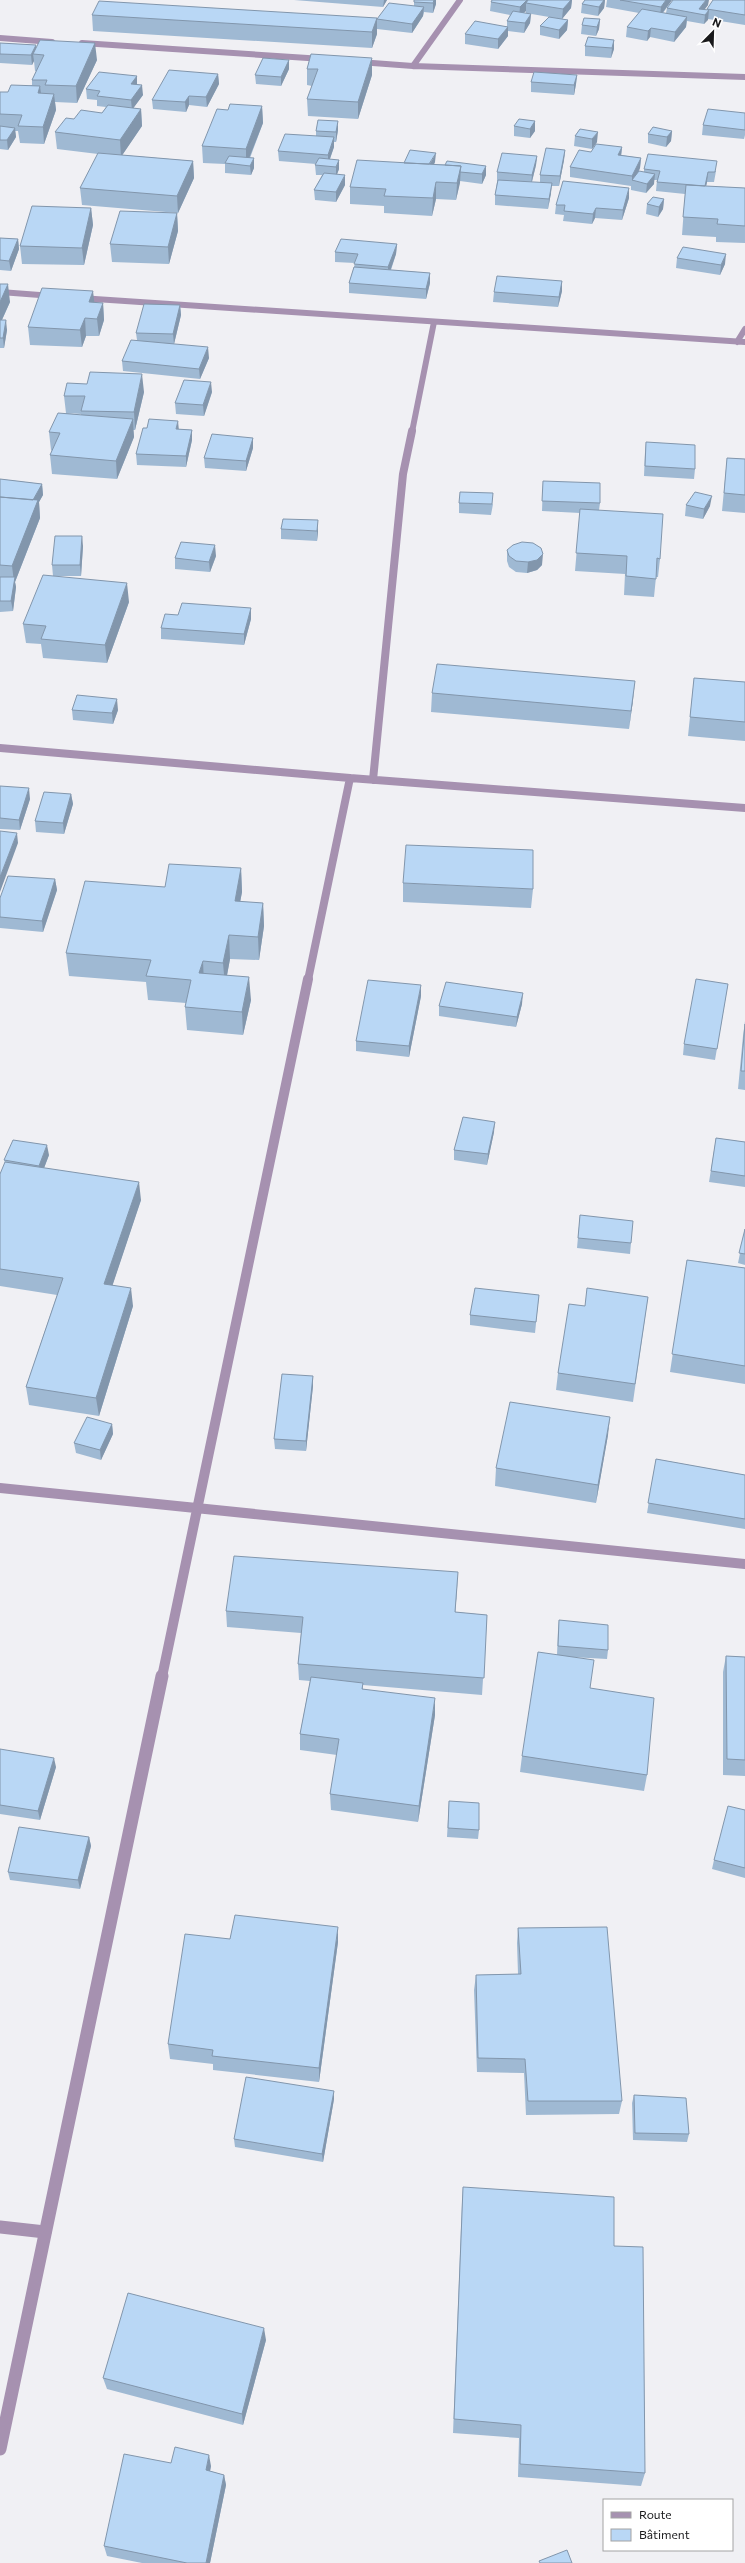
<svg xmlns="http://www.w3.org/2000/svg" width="745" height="2563" font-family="Commissioner,sans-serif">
	<rect width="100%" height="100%" fill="#f0f0f4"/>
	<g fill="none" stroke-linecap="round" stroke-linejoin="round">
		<path stroke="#a691b0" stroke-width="13" d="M0,2227L45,2232"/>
		<path stroke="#a691b0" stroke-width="6" d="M0,38L52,42
			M82,43L323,59
			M359,62L413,66L745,77
			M413,66L460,0
			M0,292L53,296
			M80,298L745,342
			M737,342L745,329
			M412,432L434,322"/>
		<path stroke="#a691b0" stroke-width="8" d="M0,748L350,778L745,808
			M373,780L403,474L412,431
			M308,980L350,778"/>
		<path stroke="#a691b0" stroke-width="10" d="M0,1488L745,1564
			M162,1677L308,979"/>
		<path stroke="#a691b0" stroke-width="13" d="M0,2449L162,1676"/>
	</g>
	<path fill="#9fb9d3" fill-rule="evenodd" d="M294,0H387L383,7Z
		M414,0H436V4L433,13L424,12L423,16L412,33L377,29V34L372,48L93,31L92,15L377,18V19L414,6Z
		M572,0L571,8L562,19L552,17L568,20L567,30L559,39L540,35V26L549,17L526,13V11L523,13L531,14L530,23L524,33L508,31V36L498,49L465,44V34L507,26V21L510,15L490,11L491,2Z
		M585,0H605L604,8L598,16L581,13L582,4Z
		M607,0H672L663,13H666L667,8L708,5L704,10H707V9L745,0V25L708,19L704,24L687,21L686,27L674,42L650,37L647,41L626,37L627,27L639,13L606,7Z
		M600,19L599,29L596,36L581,34L582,25Z
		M614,40V49L611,58L585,56V46Z
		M0,43L36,45V48L97,60L77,103L55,102L56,110L44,144L20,143L18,131H15L16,137L8,150L0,149V92H8L32,85V80L36,71H35L34,61L32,65L0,63Z
		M311,54L372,75L358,119L308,116L307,99L312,86L307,85V69Z
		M289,60V69L281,86L256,84L255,75Z
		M218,74L219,84L207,107L189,105L186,112L153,109L152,100Z
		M577,75L576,84L574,95L531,92V82Z
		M137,76V85L143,95L133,108L141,109L142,126L122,155L193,161L194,178L178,213L82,205L80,188L98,154L57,149L55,132L74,119L102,113L106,107L97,106V100L87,99L86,89Z
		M262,106L263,123L250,158L254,168L251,175L225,173V164L203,163L202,146L228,110Z
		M745,113V135L744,139L702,135L703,125Z
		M535,121V131L530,138L514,136V126Z
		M580,129L597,142L592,149L574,146L575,136Z
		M338,130L336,142H334V147L330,159L339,169L337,174L345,185L336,202L315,200L314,190L322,175H316L315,165L316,164L279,161L278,151L316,136V131Z
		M672,131L671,141L666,147L648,143V134Z
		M622,147L621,155L641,158L640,168L638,173L644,172V169L716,171L714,182H707L706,186L745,188V243L716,242V237L682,235L685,194L656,191L657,180H654V184L646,193L631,190V186L570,177V167L591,152Z
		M565,150L564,160L559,186H551V193L548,209L495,205V195L497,182V172L537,156L536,165L532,182L540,183V175Z
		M435,162L434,164L486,166V175L482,184L460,181L456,200L436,199L432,216L384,213V206L350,204V187L404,163Z
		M629,198L622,220L595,218L592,224L563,221L564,215L555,214L556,205Z
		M664,199L663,209L658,217L646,214L647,204Z
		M91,208L93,225L84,265L22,264L20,246Z
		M177,213L178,231L169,264L112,262L110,244Z
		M0,238L18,239L19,249L11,271L0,270Z
		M397,244L396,254L391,270L430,273V283L426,299L349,293V283L354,267L355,263L335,262V252Z
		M677,258L725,264L720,275L676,268Z
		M562,281V291L558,307L493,302L494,292Z
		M0,284L10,302L2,320L7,330L4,348H0Z
		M94,302L103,303L104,320L99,336H86L82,347L30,345L28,327Z
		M180,305L181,315L174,344L209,358L200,379L123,371L122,361L137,340L136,333Z
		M87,384L144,392L135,430H133L134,437L117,479L52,474L50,455L52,451L51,450L49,432L66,413L64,396ZM67,413L81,414V415Z
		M212,392L204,416L176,414L175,403Z
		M179,429L192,430V440L186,467L137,465L136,454Z
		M253,438V448L246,471L205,468L204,458Z
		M646,442L695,469L694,479L644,476L645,452Z
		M727,458L745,459V513L722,511Z
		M0,479L42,484L43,495L39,502L40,518L15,582L16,587L13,611L0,612Z
		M543,481L600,503L599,510L660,559L658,577H656L654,597L624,595L625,574L575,571L580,513L542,511Z
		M459,503L493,504L491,515L459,513Z
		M686,505L710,506L703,519L685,516Z
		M281,529L318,531L317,541L281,539Z
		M83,546L81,576H53L52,565Z
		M507,550L542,565L537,570L527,573L516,572L509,567L507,561Z
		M216,556L210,572L175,569V558Z
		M129,602L107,663L43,658L41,644L26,643L23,624Z
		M251,608V619L244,645L161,639V628L178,615Z
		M694,678L745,682V741L688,736Z
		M432,693L633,700L629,729L431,712Z
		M72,710H118L113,724L73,720Z
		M0,786L30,799L20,830L0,829Z
		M71,794L73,804L64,834L36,832L35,821Z
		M241,868L242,892L240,902L263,903L264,926L259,960L230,959L227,975L251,1000L243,1035L187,1030L185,1007L186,1003L148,1000L146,982L69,976L66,953L165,887Z
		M55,879L57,890L43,932L0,928V898Z
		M403,883L533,889L531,908L403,902Z
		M728,984L715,1060L683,1055L684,1044Z
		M421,996L409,1057L356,1051V1041Z
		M522,1004L516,1027L439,1016V1006Z
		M745,1021V1090L738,1089L743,1036Z
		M494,1132L487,1165L454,1160V1150Z
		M716,1138L745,1142V1187L709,1182Z
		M49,1155L44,1168L141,1200L112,1286L133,1306L99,1416L29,1405L26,1387L57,1295L0,1286V1174L5,1163L4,1160Z
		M580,1215L631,1243L630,1254L577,1248Z
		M745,1229V1265L738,1263Z
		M687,1260L745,1268V1384L670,1372Z
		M539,1295L535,1333L470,1325V1315Z
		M648,1297L633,1402L556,1390L558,1373L585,1306Z
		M313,1376V1386L306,1451L275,1449L274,1439Z
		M112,1424L113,1434L101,1460L76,1453L74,1443Z
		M608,1435L596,1503L495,1486L496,1468Z
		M656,1459L745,1475V1529L647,1513Z
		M457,1589L455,1612L487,1615L482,1695L363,1685V1689L435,1715L418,1822L331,1810L330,1794L337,1755L300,1750V1734L310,1681L299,1680L298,1664L301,1633L227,1627L226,1611Z
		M559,1620L608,1650L607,1659L571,1657L590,1688L647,1775L644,1791L520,1772L522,1756L557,1655L558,1630Z
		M726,1656L745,1657V1776L723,1775V1672Z
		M0,1749L56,1767L40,1820L0,1814Z
		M449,1801L479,1830L478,1839L447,1837Z
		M745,1810V1878L712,1869L714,1860Z
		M89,1837L91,1846L80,1889L10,1880L8,1872Z
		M518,1928L622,2101L619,2114L526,2115L524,2073L477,2072L474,1990L476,1975L518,1974L517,1943Z
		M230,1939L338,1942L319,2082L213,2070V2064L170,2059L168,2044Z
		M634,2095L689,2134L687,2142L633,2140L632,2103Z
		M334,2099L323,2162L235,2147L234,2139Z
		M463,2187L614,2246L645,2473L641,2486L518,2477L519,2438L453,2433L462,2203Z
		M266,2340L243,2425L107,2389L103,2378Z
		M171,2463L211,2466L210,2471L224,2475L226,2485L210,2563H142L107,2556L104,2546Z"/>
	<path fill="#8296ac" d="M384,0H387L383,7Z
		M434,0H436V4L433,13V3Z
		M527,0H530L526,3V11L519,17L520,7Z
		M571,0H572L571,8L562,19L563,9Z
		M604,0H605L604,8L598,16L599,7Z
		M666,0H672L660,16L661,7Z
		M706,0H709L708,5L701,14L699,9Z
		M424,7L423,16L412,33V24Z
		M709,10L708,20L704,24L705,15Z
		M531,14L530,23L524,33L525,23Z
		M687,17L686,27L674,42L675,32Z
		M377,18V34L372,48V32Z
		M600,19L599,29L596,36L597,27Z
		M568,20L567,30L559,39V30Z
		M508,27V36L498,49V39Z
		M651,28L650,37L647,41L648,31Z
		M614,40V49L611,58L612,48Z
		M95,43L97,60L77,103L76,86Z
		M36,45L37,54H33L34,61L32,65L31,55Z
		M372,58V75L358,119V102Z
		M289,60V69L281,86V77Z
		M218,74L219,84L207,107L206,97Z
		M577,75L576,84L574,95V85Z
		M137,76V86L131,84Z
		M142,85L143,95L132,110L131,100Z
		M40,86L42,102L38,93Z
		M54,94L56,110L44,144L43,127Z
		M189,96V105L186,112L185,102Z
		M262,106L263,123L246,166V149Z
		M141,109L142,126L121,157L120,140Z
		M338,121V130L336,142V132Z
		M535,121V131L530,138V129Z
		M15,128L16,137L8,150L7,140Z
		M672,131L671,141L666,147L667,137Z
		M598,132L597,142L592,149V139Z
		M334,137V147L328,164V155Z
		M622,147L621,157L618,155Z
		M565,150L564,160L559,186L560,176Z
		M436,153L435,162L428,177V167Z
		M537,156L536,165L531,185L532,175Z
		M254,158V168L251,175L250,166Z
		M641,158L640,168L634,181L632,180V176Z
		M339,160V169L336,177V167Z
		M193,161L194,178L178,213L177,196Z
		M461,166L460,183L456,200L457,183Z
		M486,166V175L482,184V174Z
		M708,172L707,182L704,196L705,186Z
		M655,174L654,184L646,193L647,184Z
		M345,175V185L336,202V192Z
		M436,182V199L432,216L433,198Z
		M552,183L551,193L548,209L549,199Z
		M629,188V198L622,220L623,210Z
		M664,199L663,209L658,217L659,207Z
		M91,208L93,225L84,265L82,248Z
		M596,208L595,218L592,224L593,214Z
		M177,213L178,231L169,264L168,247Z
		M18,239L19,249L11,271L9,261Z
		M397,244L396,254L388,277V267Z
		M726,254L725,264L720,275L721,265Z
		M430,273V283L426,299V289Z
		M562,281V291L558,307L559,297Z
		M8,284L10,302L0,324V302Z
		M93,291L95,308L89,302Z
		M103,303L104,320L99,336L97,319Z
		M180,305L181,315L174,344L173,334Z
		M85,318L86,336L82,347L80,330Z
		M6,320L7,330L4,348L3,338Z
		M208,347L209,358L200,379L199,369Z
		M142,374L144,392L135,430L134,412Z
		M211,382L212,392L204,416L203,405Z
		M133,419L134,437L117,479L116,461Z
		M178,421L179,431L176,429Z
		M192,430V440L186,467V456Z
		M253,438V448L246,471V461Z
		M42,484L43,495L39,502L40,518L15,582L16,587L13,611L11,601L14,582L12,566L32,502Z
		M712,496L710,506L703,519L704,509Z
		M318,520V531L317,541V531Z
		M82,536L83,546L81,576L80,565Z
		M215,545L216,556L210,572L209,562Z
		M543,554L542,565L537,570L527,573L528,562Z
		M127,583L129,602L107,663L105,645Z
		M251,608V619L244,645V634Z
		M635,681L633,700L629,729L631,711Z
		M117,699L118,710L113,724L112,713Z
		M29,788L30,799L20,830L19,820Z
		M71,794L73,804L64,834L63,823Z
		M17,833L18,843L0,892V877Z
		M241,868L242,892L236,924L235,901Z
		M55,879L57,890L43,932L42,921Z
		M263,903L264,926L259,960L258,937Z
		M229,935L230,959L225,986L223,963Z
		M203,961L204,984L199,973Z
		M249,977L251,1000L243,1035L242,1012Z
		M421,985V996L409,1057V1046Z
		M523,993L522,1004L516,1027L517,1017Z
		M495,1122L494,1132L487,1165L488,1154Z
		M47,1145L49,1155L41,1176L39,1166Z
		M139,1182L141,1200L107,1302L104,1284Z
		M131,1288L133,1306L99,1416L96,1398Z
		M313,1376V1386L306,1451V1441Z
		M610,1417L608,1435L596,1503L598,1485Z
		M112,1424L113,1434L101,1460L100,1450Z
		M458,1572L457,1589L454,1629L455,1612Z
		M435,1698V1715L418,1822L419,1806Z
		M54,1758L56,1767L40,1820L38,1811Z
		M89,1837L91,1846L80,1889L78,1880Z
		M338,1927V1942L319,2082V2068Z
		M334,2091V2099L323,2162L322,2154Z
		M264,2328L266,2340L243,2425L242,2414Z
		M209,2455L211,2466L208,2481L206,2470Z
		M224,2475L226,2485L210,2563H206Z"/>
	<path fill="#b9d7f5" stroke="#8296ac" d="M414,0H434L433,3L414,2Z
		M492,0H527L520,7L491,2Z
		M528,0H571L563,9L526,3Z
		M585,0H604L599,7L582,4Z
		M620,0H666L661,7Z
		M673,0H706L699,9L709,10L705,15L667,8Z
		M713,0H745V15L707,9Z
		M99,1L377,18L372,32L92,15Z
		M389,3L424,7L412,24L377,19Z
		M642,9L687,17L675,32L651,28L648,31L627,27Z
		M513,11L531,14L525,23L507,21Z
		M549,17L568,20L559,30L540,26Z
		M584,18L600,19L597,27L582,25Z
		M475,21L508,27L498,39L465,34Z
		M588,37L614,40L612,48L585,46Z
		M40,40L95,43L76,86L45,85L47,80H32L44,55L33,54Z
		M0,43L36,45L31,55L0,54Z
		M311,54L372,58L358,102L307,99L318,69H307Z
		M263,58L289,60L281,77L255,75Z
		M169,70L218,74L206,97L189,96L185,102L152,100Z
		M99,72L137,76L131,84L142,85L131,100L97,96L100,91L86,89Z
		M534,72L577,75L574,85L531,82Z
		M11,85L40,86L38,93L54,94L43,127L18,126L22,115L0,114V92H8Z
		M230,104L262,106L246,149L202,146L217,109L228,110Z
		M108,105L141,109L120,140L55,132L66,118L74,119L81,110L102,113Z
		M708,109L745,113V130L703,125Z
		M519,119L535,121L530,129L514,126Z
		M318,120L338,121L336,132L316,131Z
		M0,126L15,128L7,140H0Z
		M653,127L672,131L667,137L648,134Z
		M580,129L598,132L592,139L575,136Z
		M285,134L334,137L328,155L278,151Z
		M596,144L622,147L618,155L641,158L632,176L570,167L579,150L591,152Z
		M546,148L565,150L560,176L540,175Z
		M410,150L436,153L429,164L404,163Z
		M98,153L193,161L177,196L80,188Z
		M502,153L537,156L532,175L497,172Z
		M648,154L717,161L715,172H708L705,186L657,182L660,171L644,169Z
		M229,156L254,158L250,166L225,163Z
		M319,158L339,160L336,167L315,165Z
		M357,160L461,166L457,183L436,182L433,198L384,196L386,189L350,187Z
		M447,161L486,166L482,174L460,172L461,166L445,165Z
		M639,171L655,174L647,184L632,180Z
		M324,173L345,175L336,192L314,190Z
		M498,180L552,183L549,199L495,195Z
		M563,181L629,188L623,210L596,208L593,214L564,211L565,205H556Z
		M686,185L745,188V226L717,224L718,219L683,217Z
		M653,197L664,199L659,207L647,204Z
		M32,206L91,208L82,248L20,246Z
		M120,211L177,213L168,247L110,244Z
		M0,238L18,239L9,261L0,260Z
		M341,239L397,244L388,267L354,264L358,254L335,252Z
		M683,247L726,254L721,265L677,258Z
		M354,267L430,273L426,289L349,283Z
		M497,276L562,281L559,297L494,292Z
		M0,284H8L0,302Z
		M42,288L93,291L89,302L103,303L97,319L85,318L80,330L28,327Z
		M144,304L180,305L173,334L136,333Z
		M0,320H6L3,338H0Z
		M131,340L208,347L199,369L122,361Z
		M90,372L142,374L134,412L81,411L85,396H64L67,383L87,384Z
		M184,380L211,382L203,405L175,403Z
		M58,413L133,419L116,461L50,455L60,433L49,432Z
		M149,419L178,421L176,429L192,430L186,456L136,454L143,428H147Z
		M212,434L253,438L246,461L204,458Z
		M646,442L695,445V469L645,466Z
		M727,458L745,459V495L724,493Z
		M0,479L42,484L33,500L0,497Z
		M543,481L600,483V503L542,501Z
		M460,492L493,493L492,504L459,503Z
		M695,492L712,496L704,509L686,505Z
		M0,497L38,500L12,566L0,565Z
		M580,509L663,514L660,559L657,558L656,579L626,576L627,556L576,553Z
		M283,519L318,520L317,531L281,529Z
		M55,536H82L80,565H52Z
		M181,542L215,545L209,562L175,558Z
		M522,542L533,543L541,548L543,554L537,560L528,562L516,561L509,556L507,550L513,545Z
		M43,575L127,583L105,645L41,639L46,626L23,624Z
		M0,577H15L11,601H0Z
		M182,603L251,608L244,634L161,628L165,614L178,615Z
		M437,664L635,681L631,711L432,693Z
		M694,678L745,682V722L690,717Z
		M77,695L117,699L112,713L72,710Z
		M0,786L29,788L19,820L0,818Z
		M44,792L71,794L63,823L35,821Z
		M0,831L17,833L0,877Z
		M406,845L533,850V889L403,883Z
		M169,864L241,868L235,901L263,903L258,937L229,935L223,963L203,961L199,973L249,977L242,1012L185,1007L191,980L146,976L151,960L66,953L85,881L165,887Z
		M8,876L55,879L42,921L0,917V898Z
		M696,979L728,984L717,1049L684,1044Z
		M368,980L421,985L409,1046L356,1041Z
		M446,982L523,993L517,1017L439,1006Z
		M745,1024V1071H741Z
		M463,1117L495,1122L488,1154L454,1150Z
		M716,1138L745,1142V1176L711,1171Z
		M13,1140L47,1145L39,1166L4,1160Z
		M5,1162L139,1182L104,1284L131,1288L96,1398L26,1387L63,1278L0,1269V1174Z
		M580,1215L633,1221L631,1243L578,1238Z
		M745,1229V1254L739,1253Z
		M687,1260L745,1268V1366L672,1354Z
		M475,1288L539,1295L536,1322L470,1315Z
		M587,1288L648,1297L635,1384L558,1373L569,1304L585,1306Z
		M282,1374L313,1376L306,1441L274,1439Z
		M510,1402L610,1417L598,1485L496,1468Z
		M87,1417L112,1424L100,1450L74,1443Z
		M656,1459L745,1475V1519L648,1503Z
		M234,1556L458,1572L455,1612L487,1615L484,1678L298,1664L303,1617L226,1611Z
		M559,1620L608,1625V1650L558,1646Z
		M538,1652L594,1660L590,1688L654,1698L647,1775L522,1756Z
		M726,1656L745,1657V1760L727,1759Z
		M311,1677L363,1683L362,1689L435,1698L419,1806L330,1794L339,1739L300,1734Z
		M0,1749L54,1758L38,1811L0,1805Z
		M449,1801L479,1803V1830L448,1828Z
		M728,1806L745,1810V1868L714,1860Z
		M19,1827L89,1837L78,1880L8,1872Z
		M235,1915L338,1927L319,2068L212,2056L213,2050L168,2044L185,1934L230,1939Z
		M607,1927L622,2101H528L525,2059L478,2058L476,1975L521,1974L518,1928Z
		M246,2077L334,2091L322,2154L234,2139Z
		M634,2095L686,2098L689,2134L635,2133Z
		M463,2187L614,2197V2246L643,2247L645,2473L520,2464L521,2425L454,2419Z
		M128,2293L264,2328L242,2414L103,2378Z
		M175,2447L209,2455L206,2470L224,2475L206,2563H187L104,2546L124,2454L171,2463Z
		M567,2550L572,2563H540L539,2561Z"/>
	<rect x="603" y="2499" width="130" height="52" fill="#ffffff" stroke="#a3a3a4"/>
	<rect x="611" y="2512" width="20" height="6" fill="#a691b0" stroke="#a3a3a4"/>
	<text x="639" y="2519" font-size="12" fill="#19191b">Route</text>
	<rect x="611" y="2529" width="20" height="12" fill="#b9d7f5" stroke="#a3a3a4"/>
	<text x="639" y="2539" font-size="12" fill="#19191b">Bâtiment</text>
	<g transform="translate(713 32) rotate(23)" stroke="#ffffff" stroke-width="3" paint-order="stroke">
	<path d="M0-3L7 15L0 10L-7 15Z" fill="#19191b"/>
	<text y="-6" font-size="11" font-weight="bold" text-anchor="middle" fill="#19191b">N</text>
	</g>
</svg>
